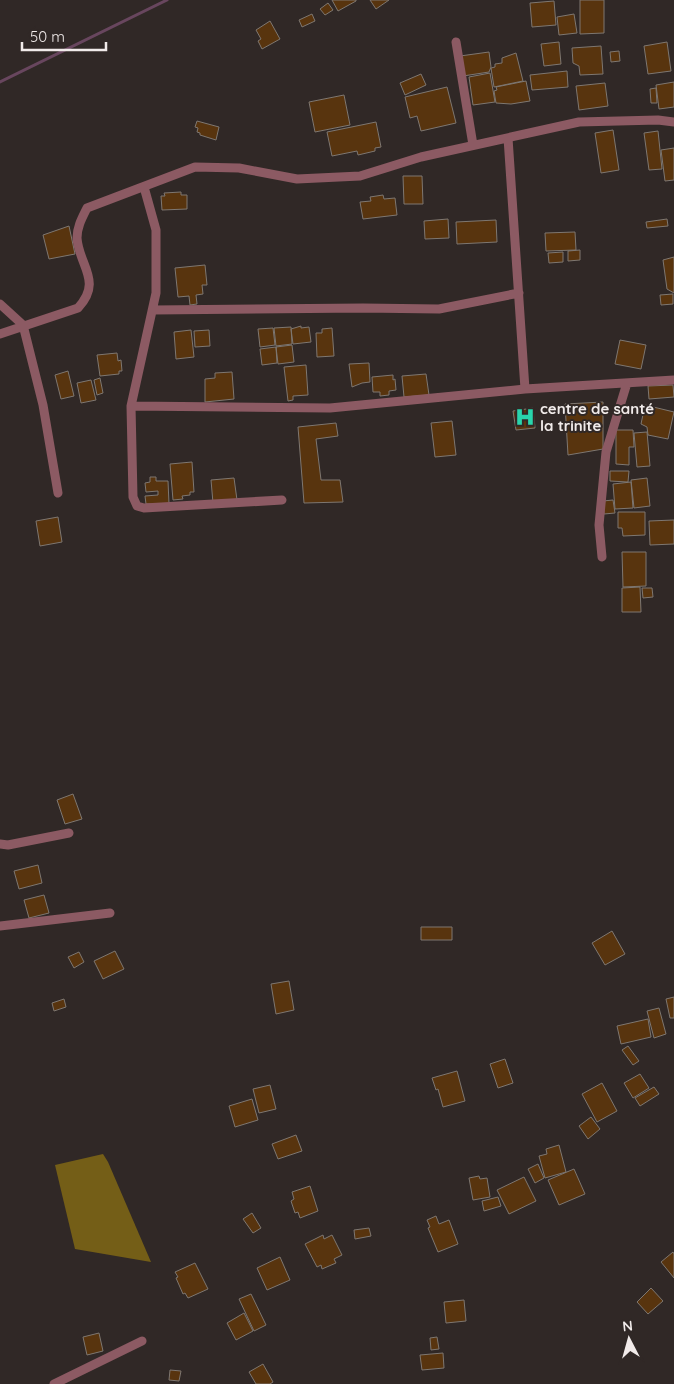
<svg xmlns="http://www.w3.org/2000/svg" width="674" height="1384" font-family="Quicksand,sans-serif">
	<rect width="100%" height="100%" fill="#302826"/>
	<path fill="#745e17" d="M103,1154L108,1162L151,1262L75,1249L55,1165Z"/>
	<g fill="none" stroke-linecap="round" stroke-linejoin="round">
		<path stroke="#68465e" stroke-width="3" d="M0,82L167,0"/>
	</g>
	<path fill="#58340e" stroke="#7e7771" d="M332,0H356V1L338,11Z
		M370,0H389L376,9Z
		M580,0H604V33L580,34Z
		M554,1L556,25L532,27L530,3Z
		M328,3L333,10L325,15L320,9Z
		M312,14L315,21L302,27L299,20Z
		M574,14L577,33L559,35L557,17Z
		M270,21L280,39L262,49L258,41L261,39L256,30Z
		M559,42L561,64L544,66L541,44Z
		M667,42L671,71L648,74L644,46Z
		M601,46L603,74L580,75L579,66L573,63L572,48Z
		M619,51L620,61L611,62L610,52Z
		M489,52L491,67L489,72L463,76L460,56Z
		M516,53L523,81L494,87L491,68L495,67V64L502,63V58Z
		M567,71L568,87L532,90L530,75Z
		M490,73L495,102L473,105L469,77Z
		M421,74L426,85L405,95L400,83Z
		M526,81L530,101L511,104L496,103L494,91L497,90L496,87Z
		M674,82V107L659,109L656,85Z
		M605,83L608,106L579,110L576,86Z
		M447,87L456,123L421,131L417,116L410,118L405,97Z
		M656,88L657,103H651L650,89Z
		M344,95L350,125L315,132L309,102Z
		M197,121L219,127L216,140L200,135V133L197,132L198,128L195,127Z
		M376,122L381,147L375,148V151L358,155L357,151L332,156L327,132Z
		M613,130L619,170L601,173L595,133Z
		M658,131L662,169L649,170L644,133Z
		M674,148V180L665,181L661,150Z
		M403,176H422L423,204H404Z
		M181,192V195H187V209L162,210L161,196H165L164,193Z
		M383,195L384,199L395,198L397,215L363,219L360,202L371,201L370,197Z
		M448,219L449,238L425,239L424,221Z
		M667,219L668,226L647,228L646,222Z
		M496,220L497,242L457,244L456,222Z
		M69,226L75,254L49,259L43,235Z
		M575,232L576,250L546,251L545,233Z
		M580,250V260L568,261V251Z
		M563,252V262L549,263L548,253Z
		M674,257V293L667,289L663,260Z
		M205,265L207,285H202L203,294L196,295L197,304L190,305L189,296L178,297L175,268Z
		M673,294V304L661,305L660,295Z
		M301,326V328L309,327L311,342L293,344L291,329Z
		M291,327L292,344L276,346L274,328Z
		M273,328L275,345L260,347L258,329Z
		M332,328L334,356L317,357L316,333H322V329Z
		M191,330L194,357L176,359L174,332Z
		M209,330L210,346L195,347L194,331Z
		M620,340L646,345L641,369L615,364Z
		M292,345L294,362L278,364L276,347Z
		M276,347L277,363L262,365L260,349Z
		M117,353L118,361L121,360L122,371H119V374L100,376L97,355Z
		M369,363L370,382L362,383L352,387L349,364Z
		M306,365L308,395L293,396V400L288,401L284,367Z
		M68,371L74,396L61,399L55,375Z
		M232,372L234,399L205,402V379L215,378V373Z
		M426,374L429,395L404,397L402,376Z
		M393,375V380L395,379L396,390L389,391V395L380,396V392H373L372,377Z
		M100,378L103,393L97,395L94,380Z
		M91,380L96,400L81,403L77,383Z
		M673,385L674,397L649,399L648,386Z
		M603,402V449L568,455L565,404Z
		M645,405L674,412L668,439L648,435L647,427L641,424Z
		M533,408L535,428L516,430L513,411Z
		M452,421L456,455L435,457L431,423Z
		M336,423L338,436L316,439L321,480H340L343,502L304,503L298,427Z
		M616,430H633L634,447H629V465L616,464Z
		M647,432L650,466L637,467L634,433Z
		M192,462L194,492H190V495L182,496L183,499L173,500L170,464Z
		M610,471H629L628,482L610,481Z
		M150,477H156V481H168L169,504H146L145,496L158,495V491L146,492L145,483L150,482Z
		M234,478L237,500L213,503L211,480Z
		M647,478L650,506L634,508L631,480Z
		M631,482L633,508L615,509L613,484Z
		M613,500L615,513L604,514L603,501Z
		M618,512H645V535L623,536L622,528H618Z
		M58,517L62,542L40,546L36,521Z
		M674,520V544L650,545L649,521Z
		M622,552H646V586L623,587Z
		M640,587L641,612H622V588Z
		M642,588H652L653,597L643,598Z
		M73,794L82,819L65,824L57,800Z
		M38,865L42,883L19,889L14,871Z
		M44,895L49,913L29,918L24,900Z
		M421,927H452V940H421Z
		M612,931L625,954L605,965L592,943Z
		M115,951L124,969L103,979L94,961Z
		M79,952L84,962L74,968L68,957Z
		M289,981L294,1010L276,1014L271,984Z
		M674,997V1018H670L666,999Z
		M64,999L66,1007L54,1011L52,1003Z
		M659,1008L666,1034L654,1038L647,1011Z
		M648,1019L651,1037L621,1044L617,1026Z
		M628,1046L639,1061L633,1065L622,1050Z
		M505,1059L513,1083L498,1088L490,1064Z
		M457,1071L465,1101L443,1107L438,1089L436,1090L432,1078Z
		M640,1074L649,1088L633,1098L624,1083Z
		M602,1083L617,1111L597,1122L582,1094Z
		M270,1085L276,1109L259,1113L253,1089Z
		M654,1087L659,1094L640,1106L635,1098Z
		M252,1099L258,1120L235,1127L229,1106Z
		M591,1117L600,1129L588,1139L579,1126Z
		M296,1135L302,1151L278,1159L272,1144Z
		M559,1145L566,1172L545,1178L539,1156L547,1154L546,1149Z
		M538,1164L544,1178L535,1183L528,1169Z
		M574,1169L585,1194L559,1205L548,1180Z
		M479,1176L480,1179L487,1178L490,1197L473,1200L469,1178Z
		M524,1177L536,1201L509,1214L497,1190Z
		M310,1186L318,1211L300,1218L298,1212L295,1213L291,1201L294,1199L292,1192Z
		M498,1197L501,1206L484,1211L482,1201Z
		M252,1213L261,1228L253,1233L243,1219Z
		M436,1216L439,1224L449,1220L458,1244L438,1252L428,1228L430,1227L427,1220Z
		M369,1228L371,1236L355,1239L354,1230Z
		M323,1235L324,1239L332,1235L342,1255L334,1259L336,1263L322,1269L321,1265L317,1267L305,1244Z
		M673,1252L674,1254V1278L661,1262Z
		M280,1257L290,1280L267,1290L257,1268Z
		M195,1263L208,1289L188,1298L185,1293L183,1294L176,1278L178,1277L175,1272Z
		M651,1288L663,1301L648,1314L637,1302Z
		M251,1294L266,1325L254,1331L239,1299Z
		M464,1300L466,1321L446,1323L444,1302Z
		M244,1313L253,1331L236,1340L227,1323Z
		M99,1333L103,1351L87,1355L83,1337Z
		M437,1337L439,1349L431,1350L430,1338Z
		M443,1353L444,1368L422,1370L420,1355Z
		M263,1364L273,1382L270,1384H256L249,1372Z
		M170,1370L181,1371L179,1381L169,1380Z"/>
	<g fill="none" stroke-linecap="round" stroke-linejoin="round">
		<path stroke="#8c5a63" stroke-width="9" d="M456,42L473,145
			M508,138L525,389
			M144,187L156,230V293L131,406L133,497L137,506L144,508L282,500
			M0,304L23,325L43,405L58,493
			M153,310L363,308L439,309L519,293
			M0,334L78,308C103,281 79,266 77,238C77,227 82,218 87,208L195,167L239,168L297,179L360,176L421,157L579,122L658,120L674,122
			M131,406L330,408L525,389L674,380
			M602,557L599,525L606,452L627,383
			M0,844L8,845L69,833
			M0,926L110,913
			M54,1384L142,1341"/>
	</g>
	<defs>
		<symbol id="hospital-bare" viewBox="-9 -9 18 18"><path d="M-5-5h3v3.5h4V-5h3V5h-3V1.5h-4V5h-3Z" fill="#29d5ac" stroke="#302826" stroke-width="2.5" paint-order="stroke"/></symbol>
	</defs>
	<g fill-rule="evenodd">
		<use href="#hospital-bare" x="511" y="403" width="28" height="28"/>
	</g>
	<g text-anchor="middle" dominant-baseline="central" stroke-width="4" stroke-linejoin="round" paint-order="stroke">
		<g font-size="15" font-weight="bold" fill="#f1ebea" stroke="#302826" text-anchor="start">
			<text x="540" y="408">centre de santé<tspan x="540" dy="17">la trinite</tspan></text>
		</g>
	</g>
	<g transform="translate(629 1339) rotate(354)" stroke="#302826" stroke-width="4" paint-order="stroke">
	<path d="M0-4L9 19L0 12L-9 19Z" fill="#f1ebea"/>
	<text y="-8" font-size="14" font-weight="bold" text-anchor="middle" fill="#f1ebea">N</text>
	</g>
	<path d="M22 42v8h84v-8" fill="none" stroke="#f1ebea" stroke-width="2.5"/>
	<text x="30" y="42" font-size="15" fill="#f1ebea" stroke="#302826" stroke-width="4" paint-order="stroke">50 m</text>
</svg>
